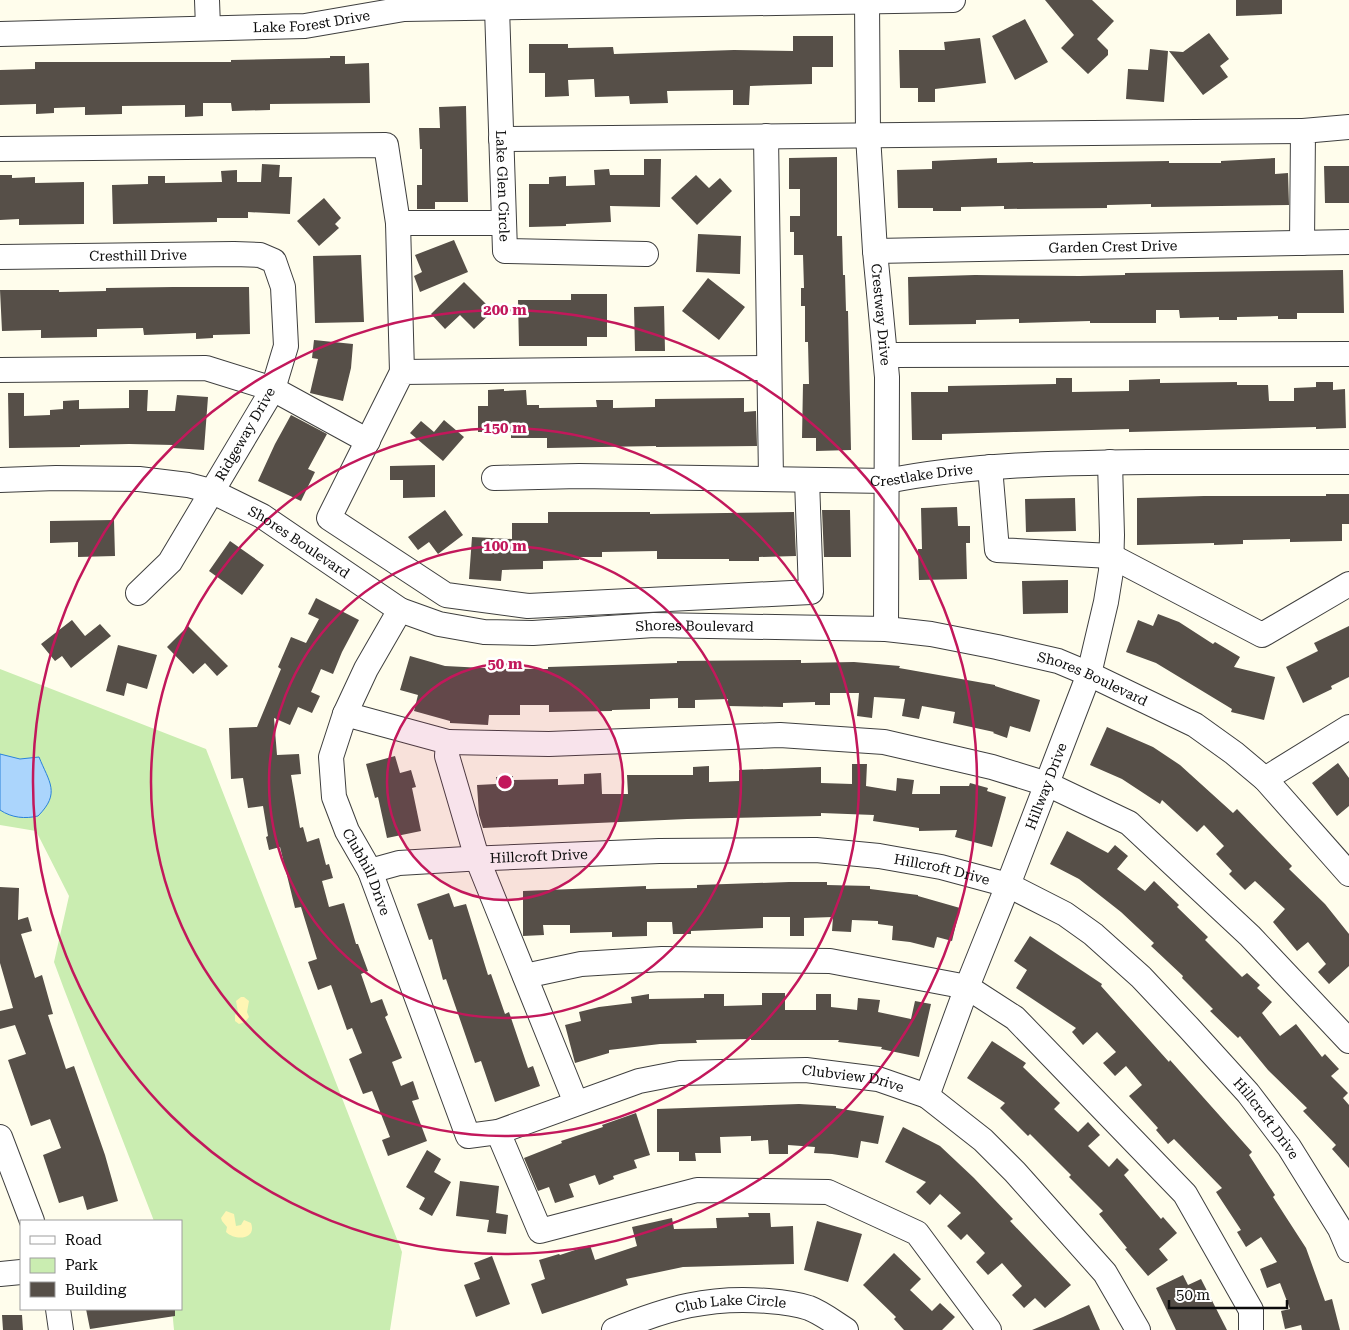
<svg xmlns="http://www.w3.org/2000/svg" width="1349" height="1330" font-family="'Roboto Serif',serif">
	<rect width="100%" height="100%" fill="#fffdec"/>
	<path fill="#caedb1" d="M0,669L206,749L402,1252L390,1330H174L172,1309H181V1221H154L64,989L54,962L69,896L36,831L0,825Z"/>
	<path fill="#fff6b4" d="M241,997H244L249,1001L247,1012L249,1017L245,1022L239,1024L235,1021V1015L238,1012L236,1001Z
		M226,1211L234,1214L236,1226L241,1225L244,1220L251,1223C257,1240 235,1241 226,1232L227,1227L222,1221L221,1218Z"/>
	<path fill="#abd5fc" stroke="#2a82da" d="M0,754L20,759L39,757C49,782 61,793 38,816C25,819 12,818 0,810Z"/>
	<path fill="#564f48" d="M1045,0H1092L1114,21L1097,39L1108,50V55L1088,74L1061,48L1074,35Z
		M1236,0H1282V14L1236,16Z
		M1025,19L1048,62L1015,80L992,36Z
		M1209,33L1229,59L1220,66L1228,77L1203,95L1169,51L1183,52Z
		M793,36H833V67H812V84L750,86L749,105H733V90L667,91L668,103L630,104L629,96L595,97L594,79L568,80L569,96L545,97V73H529V44H568V48L613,47L614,54L734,50L793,51Z
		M980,38L986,83L935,89V102H918V88H900L899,50H945L944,42Z
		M1150,49L1168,51L1164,102L1126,99L1128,69L1148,70Z
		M330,56H345V64L369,63L370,103L270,104V110L232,111L231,103H203V116L185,117V105L122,106V114L85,115V107L54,108V113L36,114V104L0,105V70L35,69V62H231V60L330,58Z
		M466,106L468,202H435V209H417V185H422V149H420L419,128H440L439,107Z
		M837,157V236H842L843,275H845L846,311H848L851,450L816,451V438H802L803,384H809L808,342H805V306H801V288H804L803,255H794V232H790V216H800V189H789V158Z
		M997,158V163L1033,162V163L1169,161V163H1221V161L1275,158V174L1288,173L1289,205L1151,207V204L1107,205V208L1004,209V206L961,207V211H933V208H898L897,170L932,169V161Z
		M644,159H661L660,207L610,206L611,222L566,224V226L529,227V184H549V177L566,176V186L595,185L594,170L609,169L610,175H644Z
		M262,164L280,165L279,177H292L290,214L248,212V218H217V222L113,224L112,185L148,184V176H165V183L222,182L221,171L237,170V182H261Z
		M1324,166H1349V203H1325Z
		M0,175H12V178L35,177V183L84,182V224L19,225V219L0,220Z
		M696,175L709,188L720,178L732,191L697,225L671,198Z
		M324,198L341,218L335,224L339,228L319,246L297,221Z
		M698,234L741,236L740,274L696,272Z
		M454,240L468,272L420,292L414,276L422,272L415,255Z
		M361,255L364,322L315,323L313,256Z
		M1343,270L1344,313H1297V319H1278V316L1237,317V320H1219V317L1180,318L1179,310H1156V323H1090V321L1019,323V319L976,320V324L909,325L908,277L975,275L1080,276L1125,275V273Z
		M708,278L745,307L719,340L682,311Z
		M464,282L493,311L474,329L460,315L445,329L431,314Z
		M173,287H249L250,334L213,335V338L196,339V333L144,335L143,328L97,329V337L41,338V330L2,331L0,290H59V292L106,291V288Z
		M571,294H607V337H587V346H519L518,300H571Z
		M664,306L665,351H635L634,307Z
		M314,340L353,344L351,368L343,401L310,393L318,359L312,358Z
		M1056,378H1072V392L1129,391V380L1160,379V383L1237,382V385H1268L1269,401H1294V388L1316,387V382H1333V390L1345,389L1346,428L1316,429V427L1169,431L1129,432V429L1014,432L942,434V440H912L911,392H948V386L1056,384Z
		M504,389V391L526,390L527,405H539V408L597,407L596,400H613V408L655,407V399L744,398V412L756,411L757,446L656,447V446L547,448V438H511V432H478V406H488V390Z
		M129,390H148L147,411H175L177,395L208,397L204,450L173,448V445L129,444L80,445V447L9,448L8,393H24V416L50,415V410L63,409V401L79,400V409L129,408Z
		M291,415L327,434L308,469L315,472L301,501L258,481L275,444Z
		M444,420L464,437L443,461L410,433L421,421L434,432Z
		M435,465V497L403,498V480H390V466Z
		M1326,494H1349V524H1342V541L1290,542V539L1243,540V544L1214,545V543L1137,545V498L1204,496H1326Z
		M1075,498L1076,531L1026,532L1025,499Z
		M957,507L958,526H970V543H966L967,579L919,580L918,549H922L921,508Z
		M445,510L463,535L438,554L429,542L418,550L408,537Z
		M822,510H850L851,557H824Z
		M548,512H650V514L794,512L796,556L759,557V561H729V559H657V551L602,552V557H579V560L543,561V569L502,570L501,581L469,579L472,537L512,539V523H548Z
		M114,520L115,556L78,557V542L50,543V521Z
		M230,541L264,565L242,595L209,571Z
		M1068,580V613L1023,614L1022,581Z
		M316,598L359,620L342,652L333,674L321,669L311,692L320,696L312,713L298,707L290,725L274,718L277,755L299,754L301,774L291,775L300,828L303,827L307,842L319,838L326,865L329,864L333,878L322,881L329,907L344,903L356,944H358L368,971L361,974L371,1003L382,999L388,1015L385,1017L402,1058L392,1062L401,1086L413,1081L419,1099L412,1101L427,1141L388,1156L382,1140L390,1137L372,1091L363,1094L349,1059L362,1053L352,1028L347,1030L331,985L318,990L308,962L317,959L301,907L295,908L280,847L269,850L266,837L268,836L263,806L248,808L243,778L231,779L229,728L257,727L281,669L278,667L291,637L306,643L319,619L308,614Z
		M1158,614L1179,622L1213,644L1215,642L1240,657L1234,667L1275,677L1264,720L1231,712L1232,709L1156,663L1126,652L1138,620L1153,626Z
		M72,620L85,636L100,624L111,636L71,668L62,656L55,661L41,644Z
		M188,626L228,666L217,676L205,663L193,674L167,647Z
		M1349,626V677L1331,686L1332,689L1303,703L1286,667L1318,651L1314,643Z
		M118,645L157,655L147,689L127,683L124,696L106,691Z
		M410,656L445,666L503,669H548V667L677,663V661L801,660V663L854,662L900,666L899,668L995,685V686L1040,700L1030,732L1010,726L1007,738L993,733L994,732L953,723L955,712L922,706L919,719L902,716L905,699L874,697L872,718L857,716L859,693H830V705H815V702L783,703V707L728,706V699L695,700V708H678V698L650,699V709L612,710V711L549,712V705H520V715H489L488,725L450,723V721L414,711L418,695L400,690Z
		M1107,727L1153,747L1180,765L1233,813L1237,809L1292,866L1289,869L1325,904L1349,934V966L1329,984L1318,972L1326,964L1308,942L1297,951L1273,922L1285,909L1255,881L1245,890L1229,874L1232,871L1216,854L1224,846L1204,825L1197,832L1162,800L1160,804L1122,779L1090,765Z
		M395,756L400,773L411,770L416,787L412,788L421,831L387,838L378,797L375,798L366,764Z
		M1338,763L1349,778V806L1337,816L1312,783Z
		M852,764H867L866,786L896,791L897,778L914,780L912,794H940V786H969L970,783L988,788L987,791L1006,797L992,847L955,837L957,830L919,831V828L873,821L874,815L821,813V816L687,819L483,828L479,815L477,785L496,784V777L513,776V780L558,779V785L584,784V774L601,773L602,794H628L627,775H693V767L709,766V782L739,781V770L821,767V783L852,784Z
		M1067,831L1108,853L1115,845L1128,856L1117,869L1145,891L1154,881L1179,905L1177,907L1208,937L1205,940L1242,977L1247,973L1260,985L1257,988L1272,1002L1262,1013L1280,1036L1296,1024L1322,1057L1325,1054L1339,1069L1331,1076L1348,1093L1343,1098L1349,1105V1168L1332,1149L1336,1145L1303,1111L1307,1108L1268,1070L1240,1036L1238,1038L1210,1011L1213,1009L1182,978L1183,976L1151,946L1154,943L1121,912L1079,879L1050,864Z
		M789,882H827V885L870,886V889L918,895V896L960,908L952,941L937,937L934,948L910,942L892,940L893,926L878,924V921L852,920L851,932L832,931L833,917L804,918V936H790V917H763V928L691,931V934H673L672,922H647V936L612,937V932L570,933V925H543L544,935L523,936V891L646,886V889L697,888V885Z
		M0,887L19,888L18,920L28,917L32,931L21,934L35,978L42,975L53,1014L48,1015L66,1069L74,1066L105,1155L118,1201L87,1210L83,1196L59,1203L43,1155L61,1148L50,1119L31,1126L8,1060L26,1054L15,1025L0,1029V1011L13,1008L0,963Z
		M449,893L454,907L466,904L488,975L491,974L505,1014L509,1012L528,1068L533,1066L540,1086L495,1102L481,1061L475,1063L446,979L443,980L432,939L429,940L417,904Z
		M1030,936L1102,984L1101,986L1169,1062L1170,1060L1252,1152L1249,1155L1275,1195L1273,1197L1306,1248L1325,1301L1332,1299L1340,1330H1302L1301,1325L1285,1329L1281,1311L1290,1309L1280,1283L1267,1288L1260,1269L1277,1262L1261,1237L1246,1247L1237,1232L1241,1230L1216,1192L1222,1188L1174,1139L1168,1144L1156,1130L1158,1128L1129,1096L1142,1085L1126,1066L1115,1076L1103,1063L1116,1052L1097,1032L1083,1045L1072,1032L1076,1028L1016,988L1027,970L1014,961Z
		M762,993H785V1010H816V994H831V1007L857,1010L858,998L880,1000L878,1012L911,1019L915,1001L931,1004L919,1057L881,1049L882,1047L838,1042L839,1040H751V1039L696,1040L697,1043L660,1044L609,1050V1053L575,1063L565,1025L581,1021L579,1012L599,1007L632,1003L631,997L649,994V999L704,998V994H724V1006L762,1005Z
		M992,1041L1026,1063L1023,1067L1060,1103L1054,1109L1078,1132L1088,1122L1100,1135L1088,1146L1109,1167L1117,1158L1129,1170L1124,1175L1161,1219L1163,1217L1177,1233L1159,1249L1168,1260L1148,1276L1125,1249L1127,1248L1099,1214L1103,1211L1069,1177L1071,1175L1030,1134L1028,1136L1000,1108L1005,1103L967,1078Z
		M799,1104L836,1106V1108L884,1116L878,1144L861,1141L858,1158L832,1154L814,1153L815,1147L788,1145V1154H769L768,1140L751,1141V1136L720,1137L721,1153H695L696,1161H679V1152H657V1109Z
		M636,1113L650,1155L634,1160L637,1168L613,1176L614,1179L599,1185L595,1175L569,1184L574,1197L555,1203L549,1187L538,1191L524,1158L562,1143L561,1141L603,1127L602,1125Z
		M903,1127L940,1146L974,1178L1013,1219L1010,1221L1071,1285L1045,1308L1035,1298L1024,1308L1012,1295L1022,1286L1002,1263L988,1275L976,1262L985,1253L967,1234L961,1240L947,1226L961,1213L940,1194L930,1205L916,1192L926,1182L885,1162Z
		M427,1150L441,1159L434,1172L451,1182L432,1216L419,1209L425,1198L406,1187Z
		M460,1181L499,1186L496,1213L508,1215L506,1234L487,1232L489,1220L456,1216Z
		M748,1213H770L771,1227L793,1226L794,1264L683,1267L626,1279L628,1285L542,1314L531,1284L545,1279L539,1260L559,1254L560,1255L590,1245L595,1260L637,1246L632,1227L672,1218L674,1229L717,1228L716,1218L749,1217Z
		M817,1221L862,1234L848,1282L804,1270Z
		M894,1253L921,1279L910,1290L932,1311L940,1303L955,1317L942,1330H904L894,1319L896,1317L863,1285Z
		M492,1256L510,1304L476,1317L464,1285L480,1279L474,1263Z
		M1183,1275L1188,1285L1201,1279L1227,1330H1176L1156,1288Z
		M1089,1305L1100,1330H1032L1063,1317Z
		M86,1309H175V1316L90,1329Z
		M2,1315H22L23,1330H3Z"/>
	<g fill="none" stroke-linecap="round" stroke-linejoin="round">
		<defs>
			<g id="minor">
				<path d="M207,0L208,27"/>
				<path id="s1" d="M867,1L868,135L875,251L887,377L886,629"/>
				<path id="s2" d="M497,8L505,251L646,254"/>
				<path id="s3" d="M0,34L305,26L404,9L953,0"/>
				<path d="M766,136L771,479"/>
				<path d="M501,139L1303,131"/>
				<path d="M0,149L386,145L398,223"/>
				<path d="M1302,243L1303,131L1349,127"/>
				<path id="s4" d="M875,251L1349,242"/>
				<path id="s5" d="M0,257L234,254L260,255L274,261L283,287L286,346L273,389L170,562L138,593"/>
				<path d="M885,355L1349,354"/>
				<path d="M769,368L402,372L329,518L446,595L528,606L811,592L807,480"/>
				<path d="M0,370L206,368L273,389L368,441"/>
				<path d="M402,372L398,223H503"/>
				<path d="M990,467L997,550L1111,556L1262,635L1349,584"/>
				<path id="s6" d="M494,478L579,476L887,481C972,464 1060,463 1148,462C1215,462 1282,462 1349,462"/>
				<path id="s7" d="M0,480L56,478L139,479L188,485L211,491L262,516L400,610L439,624L484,632L533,633L654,625L886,629L931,634L997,647L1058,661L1089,674L1195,725L1234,753L1265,779L1349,874"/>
				<path id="s8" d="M400,610L366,669L345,714L331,757L334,797L347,831L370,871L468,1136L498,1132L639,1081L680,1073L806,1070L878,1079L927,1096L983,1140L1015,1172L1105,1273L1138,1330"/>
				<path d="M345,714L448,742L447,756L477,858L576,1103"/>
				<path d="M448,742L549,744L780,735L884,742L992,767L1047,784L1129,823L1250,936L1349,1041"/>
				<path d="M1265,779L1349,727"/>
				<path id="s9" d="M370,871L399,863L466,859L659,851L816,850L879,856L941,867L1008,885L1065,914L1093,934L1141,977L1189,1028L1248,1093L1289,1147L1340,1229L1349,1250"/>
				<path d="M525,976L581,964L662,959L830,961L967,987L1015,1018L1185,1194L1251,1310V1330"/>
				<path id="s10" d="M927,1096L967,987L1008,885L1089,674L1106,602L1111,571L1112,535L1110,462"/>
				<path d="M498,1132L540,1231L697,1190L828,1192L917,1233L989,1330"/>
				<path d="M0,1137L32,1221"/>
				<path d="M0,1274L21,1272"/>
				<path d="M58,1309L61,1330"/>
				<path id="s11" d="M614,1330C668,1308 709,1296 768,1301C781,1302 797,1304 809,1308C822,1313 835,1323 846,1330"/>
			</g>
		</defs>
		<use href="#minor" stroke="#3f3f3f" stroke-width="26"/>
		<use href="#minor" stroke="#fff" stroke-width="24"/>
	</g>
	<circle cx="505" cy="782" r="118" fill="#c2185b" fill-opacity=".12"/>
	<g fill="none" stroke="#c2185b" stroke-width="2.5">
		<circle cx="505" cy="782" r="118"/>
		<circle cx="505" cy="782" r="236"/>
		<circle cx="505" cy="782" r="354"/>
		<circle cx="505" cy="782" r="472"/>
	</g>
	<g text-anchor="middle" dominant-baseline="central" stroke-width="5" stroke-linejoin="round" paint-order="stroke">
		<g font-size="14" fill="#0c0c0c" stroke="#fff">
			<text stroke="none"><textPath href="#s3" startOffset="312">Lake Forest Drive</textPath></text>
			<text stroke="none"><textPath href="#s2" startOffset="178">Lake Glen Circle</textPath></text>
			<text stroke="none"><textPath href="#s4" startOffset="238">Garden Crest Drive</textPath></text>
			<text stroke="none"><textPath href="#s5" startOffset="138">Cresthill Drive</textPath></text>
			<text stroke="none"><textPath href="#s1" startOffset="314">Crestway Drive</textPath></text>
			<text transform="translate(245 434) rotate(-60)">Ridgeway Drive</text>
			<text stroke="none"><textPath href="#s6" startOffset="428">Crestlake Drive</textPath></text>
			<text stroke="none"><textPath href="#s7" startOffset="314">Shores Boulevard</textPath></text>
			<text stroke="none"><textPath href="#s7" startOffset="734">Shores Boulevard</textPath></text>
			<text stroke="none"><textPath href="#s7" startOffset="1139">Shores Boulevard</textPath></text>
			<text stroke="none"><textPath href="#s10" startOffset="332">Hillway Drive</textPath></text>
			<text stroke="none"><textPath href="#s9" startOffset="170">Hillcroft Drive</textPath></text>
			<text stroke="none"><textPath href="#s9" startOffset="575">Hillcroft Drive</textPath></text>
			<text stroke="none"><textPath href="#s8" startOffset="285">Clubhill Drive</textPath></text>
			<text stroke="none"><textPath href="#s8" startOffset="964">Clubview Drive</textPath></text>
			<text stroke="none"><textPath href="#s9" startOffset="995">Hillcroft Drive</textPath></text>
			<text stroke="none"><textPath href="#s11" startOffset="121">Club Lake Circle</textPath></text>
		</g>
	</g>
	<circle cx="505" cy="782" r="8" fill="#c2185b" stroke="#fff" stroke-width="2.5"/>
	<g font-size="15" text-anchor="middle" font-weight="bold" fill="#c2185b" stroke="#fff" stroke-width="5" stroke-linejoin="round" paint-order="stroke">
		<text x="505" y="315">200 m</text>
		<text x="505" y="433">150 m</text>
		<text x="505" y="551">100 m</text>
		<text x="505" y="669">50 m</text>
	</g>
	<rect x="20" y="1220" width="162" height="90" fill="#ffffff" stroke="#9e9e9e"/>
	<rect x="30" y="1236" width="25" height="8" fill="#ffffff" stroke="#9e9e9e"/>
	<text x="65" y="1245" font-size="15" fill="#0c0c0c">Road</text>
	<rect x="30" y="1258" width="25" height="15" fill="#caedb1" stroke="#9e9e9e"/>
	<text x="65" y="1270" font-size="15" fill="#0c0c0c">Park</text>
	<rect x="30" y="1282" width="25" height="15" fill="#564f48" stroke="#9e9e9e"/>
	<text x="65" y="1295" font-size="15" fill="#0c0c0c">Building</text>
	<path d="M1169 1300v8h118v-8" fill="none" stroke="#0c0c0c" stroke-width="2.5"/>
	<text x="1176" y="1300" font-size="15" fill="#0c0c0c" stroke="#ffffff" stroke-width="4" paint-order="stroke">50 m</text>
</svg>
